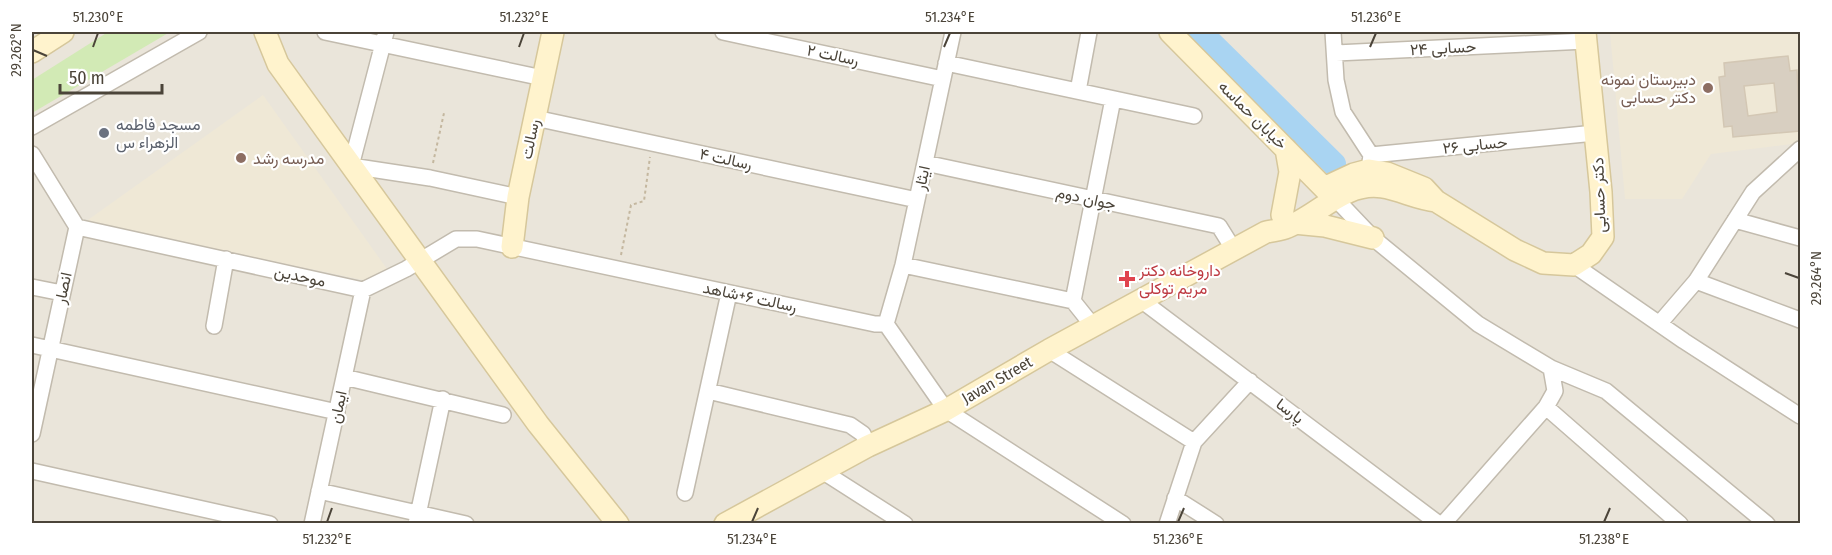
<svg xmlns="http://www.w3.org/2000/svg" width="1832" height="555" font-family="'Fira Sans Condensed',Vazirmatn,sans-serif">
	<rect width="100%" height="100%" fill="#f6f3ec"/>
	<path fill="#eae5da" d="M32,32H1800V523H32Z"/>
	<path fill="#efe8d6" d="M1610,32H1800V143L1711,154L1682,199H1625Z
		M263,95L387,269L368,281L85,222Z"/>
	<path fill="#d2eab5" d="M108,32H170L32,113V80Z"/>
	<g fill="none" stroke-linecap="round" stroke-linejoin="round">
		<path stroke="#a9d4f2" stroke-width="24" d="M1200,32L1334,164"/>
	</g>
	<path fill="#d8cfc1" stroke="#d3c7b4" stroke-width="1.5" fill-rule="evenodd" d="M1788,56L1790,71L1797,70L1800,131L1733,137L1732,126L1724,127L1719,77L1725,76L1724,63ZM1774,83L1777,112L1748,116L1744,86Z"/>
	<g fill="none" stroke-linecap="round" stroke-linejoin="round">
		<defs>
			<path id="street" d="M325,32L543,78
				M386,32L351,166L430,178L518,197
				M723,32L943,79
				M1333,32L1336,80L1343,112L1371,155
				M1336,53L1586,41
				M946,63L1194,116
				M1078,91L1089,32
				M535,118L917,200
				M32,127L199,32
				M32,154L77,227L32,434
				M925,163L1219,226L1234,250
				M1369,170L1371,155L1595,133
				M1335,198L1373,238L1478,324L1551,368L1606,391L1767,524
				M1735,220L1800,238
				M77,227L363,290L406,269L456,239H477L875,324H886L946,410L1123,524
				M903,265L1073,301
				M1574,265L1684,341L1800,416
				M1696,281L1800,320
				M32,287L62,293
				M1141,300L1439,524
				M1073,301L1113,99
				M1073,301L1093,326
				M886,324L903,265L953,32
				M1659,324L1696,281L1753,192L1800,149
				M214,326L226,259
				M32,345L337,412
				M1049,350L1194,442
				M344,377L503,415
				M708,391L850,425L863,434L868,446
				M1546,407L1680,524
				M32,471L270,524
				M822,471L905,524
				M319,491L466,524
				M685,493L729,293
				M1175,498L1216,524
				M312,524L363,290
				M416,524L443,399
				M1167,524L1194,442L1250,381
				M1443,524L1546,407L1555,391L1551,368"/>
			<path id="secondary" d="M265,32L278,64L538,424L618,524
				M1170,32L1334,198
				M32,52L63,32
				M1326,187L1354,174L1369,170L1387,173L1424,188L1436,201L1515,250L1543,263L1574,265L1591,254L1603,237L1601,192L1585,32
				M1282,215L1290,172L1286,149
				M1294,223L1325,226L1373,238
				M512,247L518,197L553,32
				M725,524L868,446L946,410L1049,350L1266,232C1272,231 1279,230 1285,228C1317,217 1344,181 1382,187C1401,190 1417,199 1436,201"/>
		</defs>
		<use href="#street" stroke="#c2bbae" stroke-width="18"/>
		<use href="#secondary" stroke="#d6c79b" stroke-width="24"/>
		<path stroke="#c4b79f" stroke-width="2" stroke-dasharray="3 3" stroke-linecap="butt" d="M433,163L444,113
			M621,255L631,205L644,201L650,157"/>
		<use href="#street" stroke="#fff" stroke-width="15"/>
		<use href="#secondary" stroke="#fff3cd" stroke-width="21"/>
	</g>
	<path fill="none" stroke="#4b4439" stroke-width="2" d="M93,47L98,33M519,47L524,33M944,47L950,33M1370,47L1376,33M33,50L47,56M1785,273L1799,278M327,522L332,508M752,522L758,508M1178,522L1184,508M1604,522L1610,508"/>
	<g fill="#8d6e63" stroke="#fff" stroke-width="2">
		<circle cx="1708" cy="88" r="6"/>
		<circle cx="241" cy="158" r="6"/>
	</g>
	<circle fill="#6b7280" stroke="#fff" stroke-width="2" cx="104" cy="133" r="6"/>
	<path fill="#e0444e" stroke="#fff" stroke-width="2" d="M1124 270h6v6h6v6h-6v6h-6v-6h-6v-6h6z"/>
	<g text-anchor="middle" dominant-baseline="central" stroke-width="4.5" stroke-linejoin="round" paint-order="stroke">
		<g font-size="16" fill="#4b4439" stroke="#fff">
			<text transform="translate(1443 48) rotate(-3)">حسابی ۲۴</text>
			<text transform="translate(833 55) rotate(12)">رسالت ۲</text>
			<text transform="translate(1253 115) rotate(45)">خیابان حماسه</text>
			<text transform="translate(530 139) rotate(-78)">رسالت</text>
			<text transform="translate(1475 145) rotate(-6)">حسابی ۲۶</text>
			<text transform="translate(726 159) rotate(12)">رسالت ۴</text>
			<text transform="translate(922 178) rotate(-78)">ایثار</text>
			<text transform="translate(1599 195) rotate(-92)">دکتر حسابی</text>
			<text transform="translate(1086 198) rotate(12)">جوان دوم</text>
			<text transform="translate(300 276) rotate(12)">موحدین</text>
			<text transform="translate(63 288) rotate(-78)">انصار</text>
			<text transform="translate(750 297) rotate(12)">رسالت ۶+شاهد</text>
			<text transform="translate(997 380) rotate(-30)">Javan Street</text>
			<text transform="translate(338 407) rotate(-78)">ایمان</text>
			<text transform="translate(1290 411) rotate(37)">پارسا</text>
		</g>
		<g font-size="16" fill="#785e54" stroke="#fff" text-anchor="end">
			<text x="1696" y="79">دبیرستان نمونه<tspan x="1696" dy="18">دکتر حسابی</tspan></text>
			<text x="253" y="158" text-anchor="start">مدرسه رشد</text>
		</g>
		<g font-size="16" fill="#5b616d" stroke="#fff" text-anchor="start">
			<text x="116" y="124">مسجد فاطمه<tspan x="116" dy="18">الزهراء س</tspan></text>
		</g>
		<g font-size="16" fill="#be3a42" stroke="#fff" text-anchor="start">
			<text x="1139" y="270">داروخانه دکتر<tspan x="1139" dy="18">مریم توکلی</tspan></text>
		</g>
	</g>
	<rect width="1832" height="555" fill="none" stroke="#ffffff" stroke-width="66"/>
	<path d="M60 84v9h102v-9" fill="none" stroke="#4b4439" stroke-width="3"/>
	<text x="69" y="84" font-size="18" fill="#4b4439" stroke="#ffffff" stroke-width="4.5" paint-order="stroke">50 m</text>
	<rect x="33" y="33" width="1766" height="489" fill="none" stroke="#4b4439" stroke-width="2"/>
	<g font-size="15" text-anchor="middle" fill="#4b4439">
		<text x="98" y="22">51.230°E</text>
		<text x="524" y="22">51.232°E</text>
		<text x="950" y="22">51.234°E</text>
		<text x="1376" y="22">51.236°E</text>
		<text transform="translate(16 50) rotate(-90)" y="5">29.262°N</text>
		<text transform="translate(1816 278) rotate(-90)" y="5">29.264°N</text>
		<text x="327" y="544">51.232°E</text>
		<text x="752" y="544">51.234°E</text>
		<text x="1178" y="544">51.236°E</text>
		<text x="1604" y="544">51.238°E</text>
	</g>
</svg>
